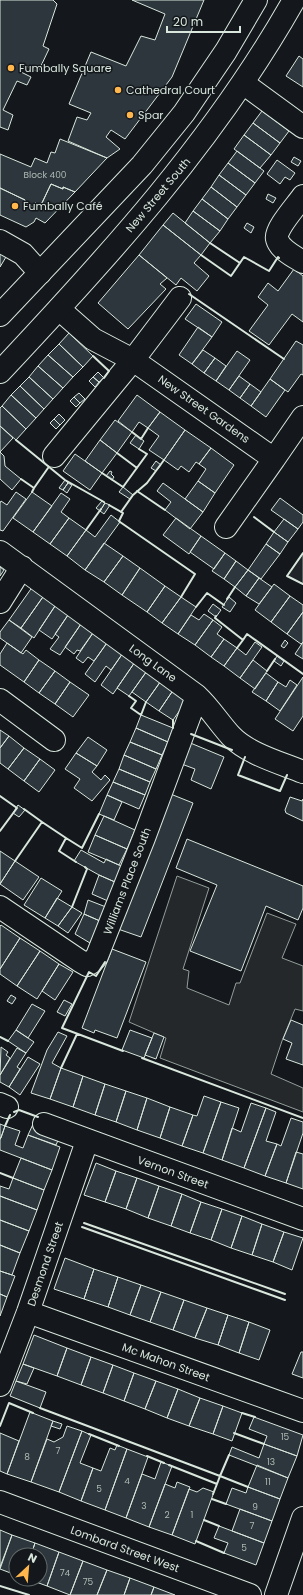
<svg xmlns="http://www.w3.org/2000/svg" width="303" height="1595" font-family="Poppins,sans-serif">
	<rect width="100%" height="100%" fill="#14181c"/>
	<path fill="#202428" stroke="#939e99" d="M303,553V584L287,576Z"/>
	<path fill="#24282b" stroke="#939e99" d="M177,876L209,888L183,969L189,971L187,988L229,1005L236,983H240L267,913L296,924L282,958L303,966V1011L295,1009L282,1041L271,1074L303,1088V1112L160,1058L166,1038L129,1022Z"/>
	<path fill="#2c363c" stroke="#d8e6dc" d="M0,0H53L57,4L43,46L49,49L38,72L24,65L21,72L31,77L27,85L17,81L3,110L13,115L8,130L0,127Z
		M132,0H204L172,77L125,139L111,130L106,137L120,149L107,158L68,141L77,117L87,120L91,113L69,104L91,52L126,66L141,36L155,40L165,14Z
		M299,56L303,59V87L286,76Z
		M262,111L289,131L280,143L253,123Z
		M253,123L280,143L271,155L244,135Z
		M244,135L271,155L260,168L234,149Z
		M60,139L107,158L75,192L63,187V189L51,184L41,205L35,203L33,207L24,203L25,200L0,188V154L31,167L35,158L47,163L51,152L55,153Z
		M237,151L264,171L255,183L228,163Z
		M294,157L301,161L298,166L291,162Z
		M277,160L295,173L290,180L285,177L280,184L267,174Z
		M228,163L255,183L246,195L219,175Z
		M219,175L246,195L237,207L211,187Z
		M51,184L63,189V187L75,192L45,223L36,218L34,222L26,227L0,215V188L25,200L24,203L33,207L35,203L41,205Z
		M211,187L237,207L228,219L202,199Z
		M268,194L276,198L273,203L266,199Z
		M202,199L228,219L220,231L193,211Z
		M193,211L220,231L210,243L185,223Z
		M173,213L210,243L201,255L163,225Z
		M247,223L254,227L251,233L244,228Z
		M163,225L201,255L194,263L209,276L197,291L181,278L176,285L139,255Z
		M0,246L9,252L0,267Z
		M139,255L167,278L160,284L166,289L128,329L98,303Z
		M294,269L303,276V322L292,314L269,345L249,331L268,305L258,297L268,283L278,291Z
		M196,304L222,322L212,337L185,319Z
		M198,327L212,337L192,364L179,355Z
		M69,333L93,356L83,367L59,344Z
		M296,341L303,345V375L301,374L288,392L270,379Z
		M59,344L83,367L73,377L48,355Z
		M203,350L215,358L204,373L192,364Z
		M237,351L250,360L229,390L216,381Z
		M48,355L73,377L63,388L38,366Z
		M215,358L226,366L216,381L204,373Z
		M38,366L63,388L53,399L29,377Z
		M98,372L104,378L99,382L93,377Z
		M239,376L250,384L240,398L229,390Z
		M29,377L53,399L44,409L20,386Z
		M93,377L99,382L95,387L89,381Z
		M270,379L285,390L266,417L251,406Z
		M250,384L261,392L251,406L240,398Z
		M20,386L44,409L36,418L11,395Z
		M79,393L85,399L80,403L74,397Z
		M11,395L36,418L26,429L2,406Z
		M137,395L160,412L148,428L139,422L132,432L118,421Z
		M74,397L80,403L76,407L70,401Z
		M2,406L26,429L16,440L0,426V408Z
		M160,412L185,430L164,460L149,450L159,436L148,428Z
		M59,414L65,420L60,425L54,419Z
		M54,419L60,425L56,429L50,423Z
		M115,420L132,432L117,453L100,440Z
		M0,426L13,438L0,452Z
		M185,430L211,448L199,464L196,462L189,472L181,466L178,470L164,460Z
		M136,435L144,441L139,449L130,443Z
		M100,440L117,453L102,473L85,461Z
		M211,448L234,465L215,493L198,481L206,469L199,464Z
		M0,452L4,456L5,466L21,479L12,490L0,479Z
		M75,454L102,473L90,490L63,471Z
		M156,461L161,465L156,471L151,468Z
		M110,471L112,472L111,474L114,477L112,480L106,476Z
		M65,480L68,483L63,490L59,488Z
		M198,481L215,493L203,512L185,499Z
		M68,483L72,485L67,493L63,490Z
		M163,483L203,512L190,529L165,510L171,502L157,491Z
		M123,487L133,495L130,499L119,492Z
		M16,492L26,499L3,531L0,530V503L1,501L7,505Z
		M32,492L52,506L33,532L13,518Z
		M61,493L70,499L61,512L69,518L50,544L33,532Z
		M280,498L303,515V522L298,529L271,510Z
		M102,501L105,503L100,511L96,508Z
		M105,503L110,505L104,514L100,511Z
		M111,515L120,522L85,570L67,556L86,530L95,537Z
		M69,518L86,530L67,556L50,544Z
		M176,518L201,536L189,554L163,535Z
		M284,519L298,529L288,542L274,532Z
		M274,532L288,542L280,554L266,544Z
		M201,536L225,553L214,569L190,552Z
		M104,543L123,556L104,582L85,570Z
		M266,544L280,554L261,579L248,570Z
		M225,553L236,561L224,579L212,571Z
		M123,556L140,568L122,595L104,582Z
		M236,561L248,570L235,587L224,579Z
		M0,567L4,570L0,576Z
		M140,568L165,586L147,612L122,595Z
		M248,570L259,578L246,596L235,587Z
		M259,578L272,587L259,604L246,596Z
		M274,584L290,596L271,622L255,610Z
		M33,586L45,594L21,628L9,620Z
		M165,586L181,597L162,623L147,612Z
		M45,594L57,603L34,638L21,628Z
		M290,596L303,605V612L287,634L271,622Z
		M181,597L196,607L178,634L162,623Z
		M229,597L236,603L230,612L222,607Z
		M57,603L70,612L52,639L39,630Z
		M213,604L221,610L216,617L208,611Z
		M70,612L83,621L60,655L50,649L59,637L55,634Z
		M303,612V642L301,644L287,634Z
		M204,614L213,620L195,645L178,634L191,615L199,620Z
		M9,620L32,637L21,653L0,638V632Z
		M213,620L222,627L217,634L224,639L211,657L195,645Z
		M83,621L95,630L80,651L77,650L74,654L65,647Z
		M95,630L109,640L94,661L88,657L83,663L76,658Z
		M224,639L237,648L224,666L211,657Z
		M109,640L125,650L111,670L106,666L95,682L85,674Z
		M285,640L288,643L284,648L281,646Z
		M255,642L262,647L240,678L224,666L237,648L246,655Z
		M303,642V659L295,654Z
		M7,643L23,654L26,650L39,660L24,682L0,665V654Z
		M125,650L137,659L113,694L101,685Z
		M277,656L284,661L281,666L274,661Z
		M137,659L149,668L129,696L117,688Z
		M39,660L55,671L39,693L24,682Z
		M253,660L267,671L255,689L240,678Z
		M149,668L163,678L146,702L132,692Z
		M55,671L70,682L55,704L39,693Z
		M266,673L278,682L266,701L252,692Z
		M303,677V716L293,731L275,719Z
		M163,678L176,686L159,711L146,702Z
		M290,680L297,685L280,711L266,701L278,682L286,687Z
		M70,682L89,695L73,717L55,704Z
		M176,686L190,696L173,720L159,711Z
		M141,715L173,728L168,742L136,728Z
		M136,728L168,742L162,755L130,742Z
		M0,730L9,736L0,748Z
		M9,736L24,748L8,769L0,763V748Z
		M88,737L107,750L97,766L76,753Z
		M130,742L162,755L156,769L124,755Z
		M188,742L224,757L211,789L191,780L195,769L179,763Z
		M24,748L40,759L24,781L8,769Z
		M76,753L97,766L92,772L101,780L105,775L110,780L92,801L74,788L80,779L65,769Z
		M124,755L156,769L150,782L119,769Z
		M40,759L55,770L39,792L24,781Z
		M119,769L150,782L145,795L113,782Z
		M113,782L145,795L139,809L107,795Z
		M168,793L193,803L141,937L115,928Z
		M107,795L122,802L114,820L99,814Z
		M290,797L302,801L303,799V821L286,813L285,810Z
		M18,805L25,810L19,817L13,813Z
		M104,816L135,830L127,849L95,835Z
		M95,835L127,849L119,865L88,852Z
		M187,839L303,886V908L298,920L266,906L241,971L190,951L217,885L176,868Z
		M81,850L104,863L106,859L121,866L115,882L99,875L74,861Z
		M0,851L15,861L0,884Z
		M15,861L39,877L23,900L0,884Z
		M99,875L115,882L108,901L92,894Z
		M41,878L62,891L45,918L24,905Z
		M57,898L72,907L58,926L45,918Z
		M88,900L106,907L100,921L84,914Z
		M72,907L82,913L68,933L58,926Z
		M84,914L100,921L90,943L75,934Z
		M1,925L20,938L0,969V926Z
		M20,938L40,951L17,986L0,974V969Z
		M112,949L146,962L117,1038L95,1030L94,1033L82,1028Z
		M40,951L59,964L37,999L17,986Z
		M59,964L73,972L55,1000L42,991Z
		M11,995L16,998L12,1004L7,1001Z
		M64,1000L72,1004L65,1016L57,1012Z
		M32,1004L45,1011L28,1038L16,1030Z
		M291,1020L303,1025V1065L286,1059L292,1043L283,1039Z
		M16,1030L34,1042L26,1053L8,1041Z
		M130,1030L152,1038L144,1058L122,1050Z
		M58,1032L67,1036L52,1063L61,1068L50,1099L31,1093L47,1050Z
		M154,1033L164,1037L156,1059L145,1055Z
		M1,1047L8,1052L6,1055L10,1058L0,1075Z
		M17,1048L26,1053L17,1067L20,1069L9,1087L0,1082V1075Z
		M28,1057L40,1064L20,1095L9,1087Z
		M61,1068L83,1076L73,1107L50,1099Z
		M83,1076L105,1084L95,1115L73,1107Z
		M105,1084L126,1091L116,1122L95,1115Z
		M126,1091L147,1098L137,1130L116,1122Z
		M204,1096L221,1102L203,1153L182,1146L193,1115L197,1116Z
		M147,1098L170,1107L160,1138L137,1130Z
		M221,1102L239,1108L222,1160L203,1153Z
		M251,1103L266,1108L244,1168L222,1160L232,1128L241,1132Z
		M170,1107L193,1115L182,1146L160,1138Z
		M266,1108L276,1112L266,1141L277,1144L265,1176L244,1168Z
		M291,1118L303,1122V1133L286,1183L265,1176L277,1144L281,1146Z
		M34,1122L60,1136L56,1145L28,1135Z
		M0,1124L5,1126L1,1138H0Z
		M5,1126L20,1131L15,1145L23,1148L28,1135L60,1147L52,1170L0,1150V1140Z
		M296,1152L303,1154V1189L286,1183Z
		M21,1158L52,1170L44,1190L13,1178Z
		M96,1163L116,1171L105,1202L84,1195Z
		M116,1171L137,1178L126,1209L105,1202Z
		M13,1178L44,1190L37,1210L0,1196V1186L9,1189Z
		M137,1178L159,1186L148,1218L126,1209Z
		M159,1186L182,1194L171,1226L148,1218Z
		M182,1194L201,1202L190,1233L171,1226Z
		M0,1196L37,1210L29,1231L0,1220Z
		M201,1202L222,1209L211,1240L190,1233Z
		M222,1209L242,1216L231,1248L211,1240Z
		M242,1216L262,1224L252,1255L231,1248Z
		M0,1220L29,1231L20,1253L0,1245Z
		M262,1224L284,1232L273,1262L252,1255Z
		M284,1232L303,1238L292,1270L273,1262Z
		M0,1245L20,1253L12,1275L0,1271Z
		M65,1258L94,1269L84,1299L54,1289Z
		M94,1269L118,1277L108,1307L84,1299Z
		M0,1271L15,1276L7,1297L0,1294Z
		M118,1277L141,1285L130,1315L108,1307Z
		M141,1285L161,1292L150,1322L130,1315Z
		M161,1292L184,1300L173,1330L150,1322Z
		M0,1294L7,1297L0,1316Z
		M184,1300L207,1308L195,1338L173,1330Z
		M207,1308L228,1315L218,1345L195,1338Z
		M228,1315L249,1322L239,1353L218,1345Z
		M249,1322L270,1330L259,1360L239,1353Z
		M34,1335L67,1348L57,1376L23,1364Z
		M67,1348L91,1357L81,1385L57,1376Z
		M301,1352H303V1378L292,1374Z
		M91,1357L113,1365L103,1393L81,1385Z
		M23,1364L34,1368L27,1384L16,1381Z
		M113,1365L134,1373L124,1401L103,1393Z
		M134,1373L156,1381L145,1409L124,1401Z
		M16,1381L46,1392L40,1408L10,1396Z
		M156,1381L178,1389L167,1418L145,1409Z
		M178,1389L200,1398L189,1426L167,1418Z
		M200,1398L223,1406L213,1434L189,1426Z
		M223,1406L242,1413L232,1441L213,1434Z
		M30,1412L53,1421L31,1482L7,1474Z
		M254,1417L303,1435L297,1456L264,1444L267,1436L249,1429Z
		M53,1421L62,1424L60,1429L51,1426Z
		M67,1426L82,1431L59,1492L31,1482L47,1439L54,1442L63,1437Z
		M82,1431L91,1435L80,1463L93,1468L81,1501L59,1492Z
		M0,1433L19,1441L7,1474L0,1471Z
		M264,1444L297,1456L288,1478L229,1455L232,1447L259,1458Z
		M117,1445L127,1449L105,1510L81,1501L93,1468L101,1471L110,1448L115,1450Z
		M127,1449L148,1457L126,1518L105,1510Z
		M161,1462L172,1466L149,1527L126,1518L142,1474L155,1479Z
		M257,1465L288,1478L280,1499L248,1487Z
		M177,1482L190,1487L172,1535L149,1527L165,1484L175,1488Z
		M248,1487L280,1499L272,1521L226,1504L232,1488L246,1493Z
		M203,1488L214,1492L195,1544L172,1535L189,1489L197,1492Z
		M240,1509L272,1521L264,1543L232,1531Z
		M219,1526L264,1543L256,1565L224,1553L228,1543L214,1538Z
		M0,1530L12,1535L0,1567Z
		M12,1535L35,1543L31,1555H16V1575L0,1569Z
		M35,1543L59,1552L47,1586L28,1579H40V1555H31Z
		M59,1552L83,1561L70,1595L47,1586Z
		M83,1561L107,1570L97,1595H70Z
		M107,1570L130,1578L124,1595H97Z
		M130,1578L154,1587L151,1595H124Z
		M154,1587L175,1595H151Z"/>
	<g fill="none" stroke-linecap="round" stroke-linejoin="round">
		<defs>
			<path id="minor" d="M243,83L303,127
				M303,196C297,205 274,230 277,239C280,250 295,257 303,262
				M0,241L23,254L40,273
				M59,309L93,339L133,360L274,459L303,417
				M54,456L133,360L180,298
				M226,527L274,459
				M0,552L197,696C210,708 219,723 231,736C248,754 281,763 303,772
				M0,602L22,567
				M0,700L54,740
				M0,907L80,961L87,965L92,962L97,956L144,838L197,696
				M0,1104L7,1107
				M44,1124L303,1219
				M28,1312L303,1411
				M0,1385L28,1312L87,1141
				M0,1502L250,1595
				M276,1595L303,1518"/>
			<path id="major" d="M0,315L142,165L184,113L226,51L256,0
				M0,372C109,256 215,140 294,0"/>
		</defs>
		<use href="#minor" stroke="#d8e6dc" stroke-width="24"/>
		<use href="#major" stroke="#d8e6dc" stroke-width="24"/>
		<use href="#minor" stroke="#14181c" stroke-width="22"/>
		<use href="#major" stroke="#14181c" stroke-width="22"/>
		<path stroke="#d8e6dc" stroke-width="2" d="M210,243L240,263
			M201,255L231,276L244,257L269,271L278,257L279,258
			M189,294L284,359
			M93,356L109,371L104,378
			M132,432L141,439L148,428
			M16,440L65,480L104,502
			M117,453L137,468
			M102,473L123,487L147,454L139,449
			M21,479L34,488L32,492
			M34,488L48,468
			M137,491L165,510
			M109,505L123,513L119,521L120,522
			M121,512L133,495L147,483L164,460
			M254,517L274,532
			M120,522L195,574L181,597
			M86,530L101,509
			M303,553L287,576L303,584
			M227,599L235,587
			M196,607L207,593L224,605
			M216,616L215,618L243,640L247,634L303,674
			M237,648L243,640
			M267,671L275,659
			M129,696L136,701L131,708L141,715L146,702
			M173,720V728
			M191,734L232,750
			M245,757L238,775L280,791L287,775
			M0,796L17,808L0,831
			M42,822L66,838L59,851L76,862
			M66,838L82,848L99,814
			M15,861L42,822L24,809
			M72,907L87,869L85,867
			M105,962L96,976L89,972L62,1028L123,1051
			M0,1037L8,1041
			M142,1058L303,1118
			M61,1068L77,1034
			M14,1112L19,1110L38,1117
			M5,1126L10,1115
			M0,1173L13,1178
			M84,1223L285,1294
			M82,1227L285,1300
			M40,1408L220,1476L229,1455
			M242,1413L255,1417
			M0,1426L9,1403L33,1413
			M234,1433L264,1444
			M89,1434L119,1446
			M147,1456L164,1463
			M169,1465L217,1484L213,1494
			M217,1484L220,1476L248,1487
			M212,1499L226,1504
			M204,1520L219,1526
			M196,1541L224,1553
			M0,1586L29,1595"/>
	</g>
	<g fill="#ffb74d" stroke="#14181c" stroke-width="1.5">
		<circle cx="11" cy="68" r="4"/>
		<circle cx="118" cy="90" r="4"/>
		<circle cx="130" cy="115" r="4"/>
		<circle cx="15" cy="206" r="4"/>
	</g>
	<g text-anchor="middle" dominant-baseline="central" stroke-width="3" stroke-linejoin="round" paint-order="stroke">
		<g font-size="9" fill="#adbab4">
			<text x="45" y="175">Block 400</text>
			<text x="285" y="1437">15</text>
			<text x="58" y="1451">7</text>
			<text x="27" y="1457">8</text>
			<text x="271" y="1462">13</text>
			<text x="127" y="1481">4</text>
			<text x="268" y="1482">11</text>
			<text x="99" y="1489">5</text>
			<text x="144" y="1506">3</text>
			<text x="255" y="1507">9</text>
			<text x="167" y="1515">2</text>
			<text x="192" y="1515">1</text>
			<text x="252" y="1526">7</text>
			<text x="244" y="1548">5</text>
			<text x="65" y="1573">74</text>
			<text x="88" y="1582">75</text>
		</g>
		<g font-size="11" fill="#d8e6dc" stroke="#14181c" text-anchor="start">
			<text x="19" y="68">Fumbally Square</text>
			<text x="126" y="90">Cathedral Court</text>
			<text x="138" y="115">Spar</text>
			<text x="23" y="206">Fumbally Café</text>
		</g>
		<g font-size="11" fill="#d8e6dc" stroke="#14181c">
			<text transform="translate(158 195) rotate(-50)">New Street South</text>
			<text transform="translate(204 409) rotate(35)">New Street Gardens</text>
			<text transform="translate(153 663) rotate(36)">Long Lane</text>
			<text transform="translate(127 881) rotate(-69)">Williams Place South</text>
			<text transform="translate(173 1172) rotate(20)">Vernon Street</text>
			<text transform="translate(45 1264) rotate(-71)">Desmond Street</text>
			<text transform="translate(166 1362) rotate(20)">Mc Mahon Street</text>
			<text transform="translate(125 1549) rotate(20)">Lombard Street West</text>
		</g>
	</g>
	<g transform="translate(28 1567) rotate(26)"><circle r="19" fill="#14181c" stroke="#626a69"/>
	<path d="M0-3L7 15L0 10L-7 15Z" fill="#ffb74d"/>
	<text y="-6" font-size="11" font-weight="bold" text-anchor="middle" fill="#d8e6dc">N</text>
	</g>
	<path d="M167 26v6h73v-6" fill="none" stroke="#d8e6dc" stroke-width="2"/>
	<text x="173" y="26" font-size="12" fill="#d8e6dc" stroke="#14181c" stroke-width="3" paint-order="stroke">20 m</text>
</svg>
